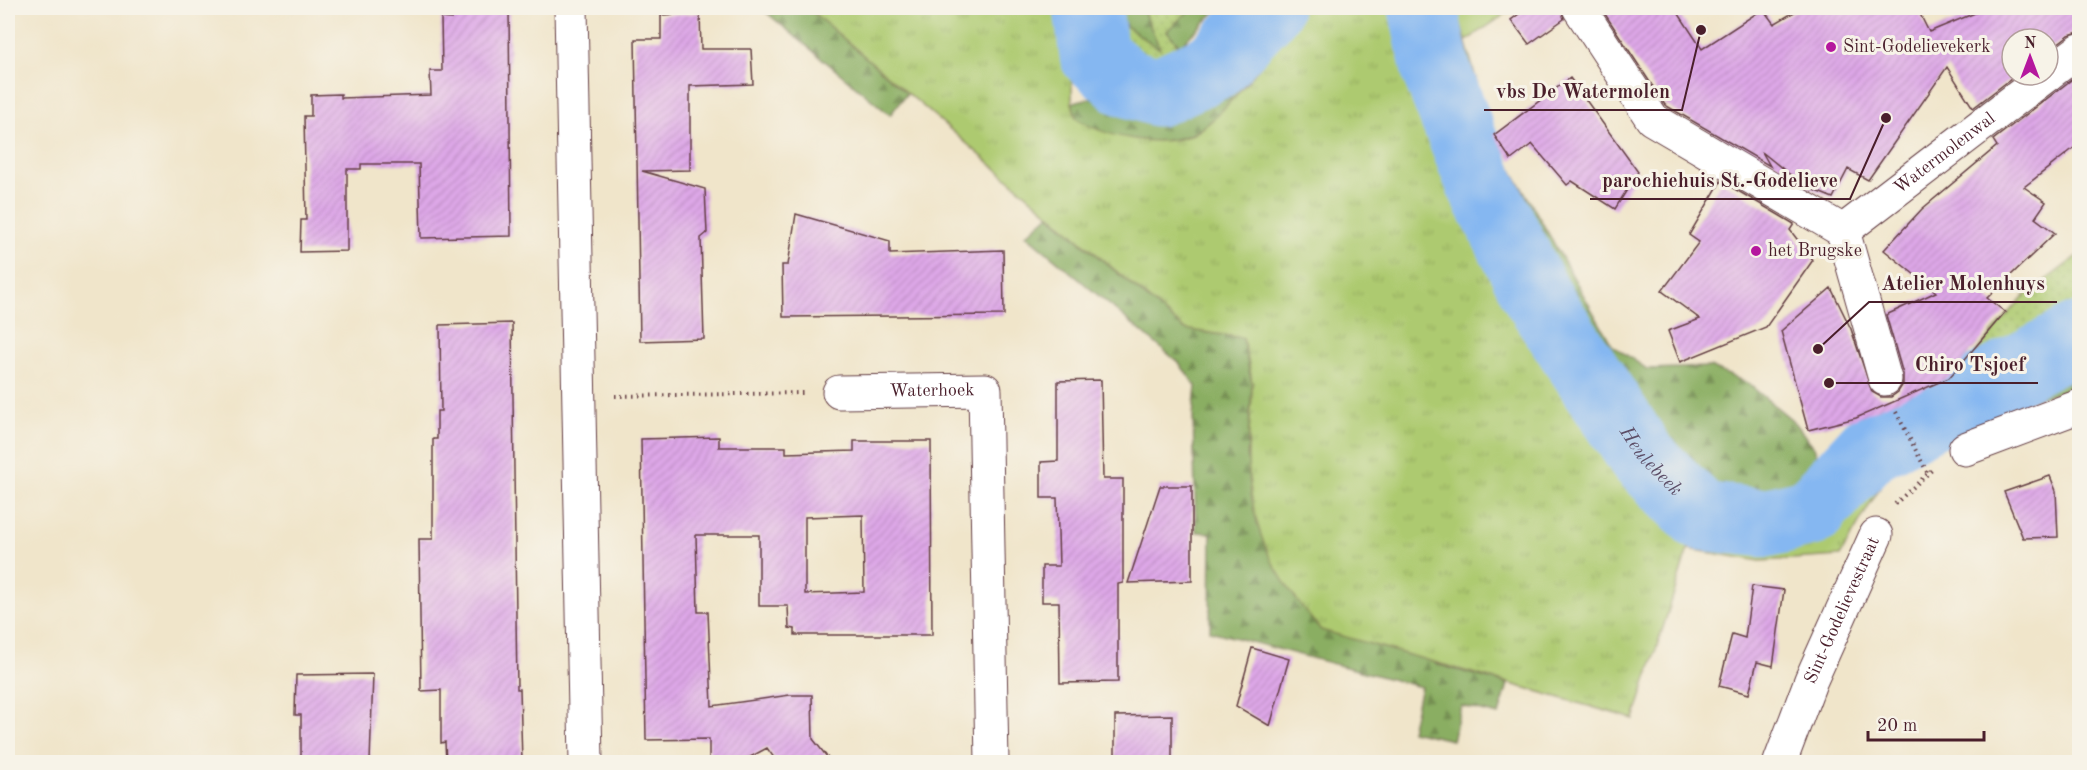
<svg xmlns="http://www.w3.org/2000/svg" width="2087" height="770" font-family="'Old Standard TT',serif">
	<defs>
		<pattern id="grass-dots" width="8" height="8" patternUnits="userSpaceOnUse" patternTransform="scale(1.5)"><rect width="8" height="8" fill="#adca70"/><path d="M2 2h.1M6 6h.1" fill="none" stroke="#96ad61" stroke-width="1.8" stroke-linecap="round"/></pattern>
		<pattern id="forest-firs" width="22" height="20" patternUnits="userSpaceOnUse" patternTransform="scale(1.5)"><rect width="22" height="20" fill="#8aae62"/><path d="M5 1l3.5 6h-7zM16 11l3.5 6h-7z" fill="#738d51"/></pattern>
		<pattern id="park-tufts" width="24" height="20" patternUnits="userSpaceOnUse" patternTransform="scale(1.5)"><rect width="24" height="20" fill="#adca70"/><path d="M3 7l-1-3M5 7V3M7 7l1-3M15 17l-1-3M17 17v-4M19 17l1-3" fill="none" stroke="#96ad61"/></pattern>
		<pattern id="building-hatch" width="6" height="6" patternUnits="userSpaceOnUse" patternTransform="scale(1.5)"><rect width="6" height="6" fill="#dda7e7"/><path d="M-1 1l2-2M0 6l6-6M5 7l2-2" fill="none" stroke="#bf8fc6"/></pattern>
	</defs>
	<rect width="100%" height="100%" fill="#f7f3e8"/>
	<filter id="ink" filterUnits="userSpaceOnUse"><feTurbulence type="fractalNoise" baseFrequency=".0167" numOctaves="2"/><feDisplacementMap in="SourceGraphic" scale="12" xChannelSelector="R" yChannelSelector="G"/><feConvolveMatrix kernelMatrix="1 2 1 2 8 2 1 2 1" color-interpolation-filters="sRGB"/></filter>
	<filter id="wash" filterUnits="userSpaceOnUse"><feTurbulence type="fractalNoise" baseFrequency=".008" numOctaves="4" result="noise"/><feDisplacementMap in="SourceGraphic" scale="24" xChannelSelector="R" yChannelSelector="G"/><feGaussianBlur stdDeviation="1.35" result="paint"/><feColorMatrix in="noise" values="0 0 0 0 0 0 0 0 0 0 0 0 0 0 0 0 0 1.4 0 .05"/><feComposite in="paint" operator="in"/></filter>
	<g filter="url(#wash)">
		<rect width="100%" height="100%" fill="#f0e5ca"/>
		<path fill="url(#grass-dots)" stroke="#7c744e" stroke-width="1.5" d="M1105,8H1117L1126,26L1159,48L1142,8H1192L1168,31L1188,60C1181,63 1174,68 1167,70C1127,82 1111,37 1105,8Z
			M2079,255V310L1959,372L2022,298Z"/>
		<path fill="url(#forest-firs)" stroke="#6a6646" stroke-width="1.5" d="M761,8H808L907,93L890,115Z
			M1117,8H1142L1160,49L1126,26Z
			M1192,8H1219L1180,46L1167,31Z
			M1431,8H1456L1492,135L1612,345L1647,369L1710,367L1747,383L1791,419L1814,447L1821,466L1811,487L1796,506L1770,512L1728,513L1676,480L1585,355L1500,202L1434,29Z
			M1271,18L1287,31C1265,57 1223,119 1194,133C1169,146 1126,142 1099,133C1091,130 1083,123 1076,118L1072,103C1099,92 1125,104 1154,104C1206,104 1240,52 1271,18Z
			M1049,215L1184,329L1243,338L1252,385L1247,460L1436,664L1508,684L1499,715L1461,706L1452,740L1411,731L1421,687L1210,631L1211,533L1196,532L1193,416L1196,386L1179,363L1026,235Z
			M2079,353V387L1980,414L2068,357Z"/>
		<path fill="url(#park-tufts)" stroke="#7c744e" stroke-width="1.5" d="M808,8H1067L1072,28V103L1076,118C1103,137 1164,150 1195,133C1224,117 1283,37 1304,8H1404L1445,159L1570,380L1632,477L1679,523L1722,543L1780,537L1827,519L1875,474L1883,482L1840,556L1760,561L1688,549L1634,719L1321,630C1274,576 1251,535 1248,461C1247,437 1252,412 1252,388C1252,372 1246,354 1243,338L1184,329Z"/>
		<path fill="#adca70" stroke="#7c744e" stroke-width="1.5" d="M1456,8H1514L1466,41Z"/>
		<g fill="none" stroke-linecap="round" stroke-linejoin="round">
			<g stroke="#85b7f1" stroke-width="69">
				<path d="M1088,8L1094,55L1125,82L1158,92L1214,66L1268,8"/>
				<path id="s1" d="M1423,8L1436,70L1480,182L1537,296L1642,457L1701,516L1765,523L1811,512L1870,448L2080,336"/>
			</g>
		</g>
		<g id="blocks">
			<path fill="url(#building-hatch)" fill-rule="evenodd" d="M452,8H509L511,236L421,238L419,164H361V169H347V251L300,252L301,220H306L304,116H311V95L341,94V98L431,95L430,71H442L441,18L452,19Z
				M1527,8H1561L1564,19L1529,44L1511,20Z
				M1601,8H1675L1702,49L1763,9L1774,24L1801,8H1917L1929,32L1987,8H2079V32L2069,35L2048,51V39H2012V75H2016L1973,108L1947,67L1868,180L1848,169L1833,198L1804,186L1762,152L1770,166L1665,105Z
				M700,13L701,49H751L753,84L690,86V170L642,171L705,189L707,233L701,238L704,339L640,341L635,39H661V15Z
				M2079,74V144L2024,187L2046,202L2035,218L2055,233L1987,298L2005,312L1949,378L1856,418L1808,430L1781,331L1831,288L1851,329L1872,392L1881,397H1891L1898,392L1903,384V374L1886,315L1936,292L1884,250L1922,209L1997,146L1993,140Z
				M1570,78L1638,172L1615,209L1572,181L1567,185L1532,144L1511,160L1494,135Z
				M1721,181L1794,224L1790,230L1813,260L1766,327L1680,362L1668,331L1700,319L1662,291L1699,242L1689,235Z
				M796,214L890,241V254L1003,250L1004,315L783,317L782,265H788Z
				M512,323L517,689H520L522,762H446L445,742L441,743V690L421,691L419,539H433V439H437V411H441L440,325Z
				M1101,380L1103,479H1123V583L1118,584V682L1060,683L1059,602H1042V566H1059L1057,498H1041V462L1058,461V381Z
				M719,437V447H786V453L854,451V441H931L932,635H795V629L789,628L788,606H759V535H696L698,612H708L712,706L790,695H812L813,739L831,762H777L767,748L741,762H709V739L646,740L641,439ZM863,515L864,592L805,594V517Z
				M2050,476L2056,491L2058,537L2023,538L2004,492Z
				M1160,486H1192V581L1128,583Z
				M1752,586L1784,590L1773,666L1757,662L1749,694L1719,686L1732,634L1745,638Z
				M1252,648L1289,659L1270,726L1236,706Z
				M373,674L370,762H301V715H295L296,675Z
				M1172,715V762H1115V716Z"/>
		</g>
	</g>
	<g filter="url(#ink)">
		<use href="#blocks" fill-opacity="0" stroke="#633d43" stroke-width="1.5"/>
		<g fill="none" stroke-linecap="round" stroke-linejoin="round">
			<defs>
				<g id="minor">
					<path d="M571,8L586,762"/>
					<path d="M1579,8L1652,119L1843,231L1885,379"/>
					<path d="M2048,74L2080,50"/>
					<path id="s2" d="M1843,231L2047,75"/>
					<path id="s3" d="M839,392L985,390L992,762"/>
					<path d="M1965,449L2080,406"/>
					<path id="s4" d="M1780,762L1811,680L1876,535"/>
				</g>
			</defs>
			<use href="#minor" stroke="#633d43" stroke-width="35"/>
			<path stroke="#633d43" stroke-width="4" stroke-dasharray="1.5 4.5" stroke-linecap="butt" d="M615,396L803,393
				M1896,412L1927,472
				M1895,504L1934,468"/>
			<use href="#minor" stroke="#fff" stroke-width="33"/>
		</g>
	</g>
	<g fill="#b5179e" stroke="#f7f3e8" stroke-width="2">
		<circle cx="1831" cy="47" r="6"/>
		<circle cx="1756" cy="251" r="6"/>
	</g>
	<g text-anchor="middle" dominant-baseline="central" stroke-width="6" stroke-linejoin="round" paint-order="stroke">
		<g font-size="18" fill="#4a1f2b" stroke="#f7f3e8" text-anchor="start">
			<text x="1843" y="47">Sint-Godelievekerk</text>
			<text x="1768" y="251">het Brugske</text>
		</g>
		<g font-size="18" fill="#4a1f2b" stroke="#f7f3e8">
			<text stroke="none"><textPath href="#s2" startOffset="128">Watermolenwal</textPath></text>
			<text stroke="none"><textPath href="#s3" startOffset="93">Waterhoek</textPath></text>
			<text stroke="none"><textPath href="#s4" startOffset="164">Sint-Godelievestraat</textPath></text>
		</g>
		<g font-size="20" font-style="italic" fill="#5c4d66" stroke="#f7f3e8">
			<text stroke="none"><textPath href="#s1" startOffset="512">Heulebeek</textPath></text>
		</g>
	</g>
	<path fill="none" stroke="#4a1f2b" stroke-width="2" d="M1701 30L1682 110H1484M1886 118L1850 199H1590M1818 349L1869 302H2057M1829 383L1903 383H2038"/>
	<g fill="#4a1f2b" stroke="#f7f3e8" stroke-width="2">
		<circle cx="1701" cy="30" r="6"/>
		<circle cx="1886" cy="118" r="6"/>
		<circle cx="1818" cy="349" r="6"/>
		<circle cx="1829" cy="383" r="6"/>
	</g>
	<g font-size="20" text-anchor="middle" font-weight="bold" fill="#4a1f2b" stroke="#f7f3e8" stroke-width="6" stroke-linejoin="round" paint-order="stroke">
		<text x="1583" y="98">vbs De Watermolen</text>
		<text x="1720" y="187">parochiehuis St.-Godelieve</text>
		<text x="1963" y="290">Atelier Molenhuys</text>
		<text x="1970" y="371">Chiro Tsjoef</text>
	</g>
	<rect width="2087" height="770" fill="none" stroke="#f7f3e8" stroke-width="30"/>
	<g transform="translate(2030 57)"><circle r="28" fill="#f7f3e8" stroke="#b29e9c" stroke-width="1.5"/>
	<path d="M0-4.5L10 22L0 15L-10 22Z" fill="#b5179e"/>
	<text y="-9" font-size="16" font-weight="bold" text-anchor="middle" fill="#4a1f2b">N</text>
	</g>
	<path d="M1868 731v9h116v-9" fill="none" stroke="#4a1f2b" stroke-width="3"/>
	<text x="1877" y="731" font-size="18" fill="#4a1f2b" stroke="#f7f3e8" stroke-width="4.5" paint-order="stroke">20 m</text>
</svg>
